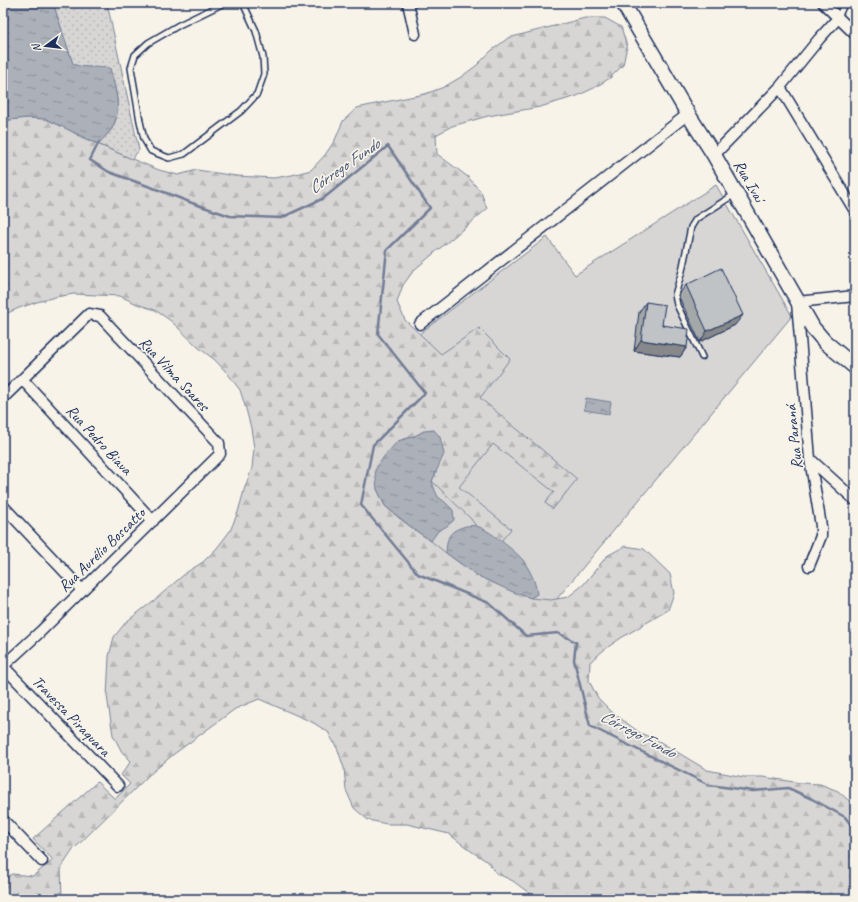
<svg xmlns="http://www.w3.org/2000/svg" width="858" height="902" font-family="Caveat,sans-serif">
	<defs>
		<pattern id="forest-firs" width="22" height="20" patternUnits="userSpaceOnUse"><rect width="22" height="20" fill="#d7d6d4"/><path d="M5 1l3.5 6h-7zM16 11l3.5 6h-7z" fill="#b8b8b8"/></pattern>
		<pattern id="park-dots" width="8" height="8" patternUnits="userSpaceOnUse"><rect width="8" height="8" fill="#d7d6d4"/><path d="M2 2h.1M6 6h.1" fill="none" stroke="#b8b8b8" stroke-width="1.8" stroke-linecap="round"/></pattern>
		<pattern id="water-ripples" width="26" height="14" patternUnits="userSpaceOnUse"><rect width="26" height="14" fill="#acb0b9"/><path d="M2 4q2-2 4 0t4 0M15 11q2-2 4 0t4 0" fill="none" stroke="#8b909a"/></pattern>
	</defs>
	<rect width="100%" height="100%" fill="#f7f3e8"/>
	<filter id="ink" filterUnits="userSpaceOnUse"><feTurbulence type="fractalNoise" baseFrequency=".025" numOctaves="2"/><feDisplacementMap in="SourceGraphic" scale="8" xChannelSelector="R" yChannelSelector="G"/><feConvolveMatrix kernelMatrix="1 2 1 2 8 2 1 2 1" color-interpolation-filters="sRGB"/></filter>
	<g filter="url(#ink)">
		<path fill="#d7d6d4" stroke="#798299" d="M716,185L792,316L526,636L418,574L394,353L547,237L575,275Z"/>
		<path fill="url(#forest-firs)" stroke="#798299" d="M585,18H605L621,27L627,46L623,65L610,78L594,88L577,96L540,107L488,116L452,126L436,135L437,154L468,177L481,192L487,209L414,270L403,285L397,302L405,320L441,354L479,328L510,359L480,398L577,479L553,509L545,503L554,492L493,444L459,487L511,529L501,541L485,530L476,526L471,519L432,481L436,472L424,431L415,436L398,441L377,489L385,506L399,518L415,530L431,541L446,553L461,564L531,598L551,600L568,597L583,585L607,556L625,546L644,549L670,574L674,593L668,610L621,638L605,649L590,662L589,681L598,698L612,712L640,733L657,740L707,770L744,777H763L801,783L820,784L838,791L855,806V899H537L513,881L496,873L488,862L471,851L449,834L407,824H387L368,820L354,808L346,790L344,768L338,750L328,732L312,722L259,699L235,709L174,754L149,775L73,850L61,868L62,899H3V880L12,874L33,876L53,860L33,839L97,782L115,799L130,784L121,775L131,761L122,752L113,735L110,716L107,696L109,656L114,637L126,622L157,598L187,572L203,562L217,548L230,531L238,512L245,487L252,468L254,448L251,428L246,409L240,390L228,374L215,360L199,348L171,321L155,310L137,304L120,296L74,294L55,297L37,302L19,308L3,315V127L9,120L27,118L46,119L64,127L81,137L132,159L159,170L178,175L197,170L236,176L274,178L292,175L311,170L325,155L335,140L343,121L357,108L385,102L425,94L444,87L461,77L477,65L491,51L508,38Z"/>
		<path fill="url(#park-dots)" stroke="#798299" d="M53,3H107L139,150L132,159L98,144C102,140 107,135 111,130C120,117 118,98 114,84L88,67H80L73,64Z"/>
		<path fill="url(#water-ripples)" stroke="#727c95" d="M3,3H53L73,64C85,69 97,66 110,68C115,87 123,111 111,130C107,135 102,140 98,144L46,119L27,118L9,120L3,127Z
			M586,398L611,402L609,414L584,410Z
			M434,430L440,437L444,454L432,481L434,488L438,497L445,502L453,510L454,520L447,526L438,531L431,541L415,530L385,506L377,489L375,470L385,455L398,441L415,436L424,431Z
			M466,526C469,526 473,525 476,526C487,528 515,551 523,560C526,565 530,571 532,576C535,582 536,588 537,594L531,598L513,592L478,576L446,553C447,536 449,531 466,526Z"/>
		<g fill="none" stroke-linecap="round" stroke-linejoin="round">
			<path stroke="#727c95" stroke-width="2.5" d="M99,142L90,160L109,172L156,189L192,203L230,216L281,218L324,198L388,146L430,208L387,250L378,334L425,393L373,445L361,505L418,574L489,603L526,636L558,633L576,642L574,660L590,726L709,785L753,791L788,788L812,799L845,817L855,830"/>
			<defs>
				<path id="lane" d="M224,3L179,25L148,43L135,55L131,68L140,121L144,139L151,151L169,158L184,154L241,111L257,94L264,74L263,57L256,31L243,3
					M838,18L844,4L845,3
					M702,357L677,305L675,295L682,271L691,227L696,219L735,194"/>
				<path id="street" d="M408,3L415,34
					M823,3L855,34
					M780,87L855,211
					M714,155L780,87L819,39L838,18
					M420,324L688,114
					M22,379L153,521
					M3,398L89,314L100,316L219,443L220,454L40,632L3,666L118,786
					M810,459L855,500
					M3,506L82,590
					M809,566L821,536V526L810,459L797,302L855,296
					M3,820L42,861"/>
				<path id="secondary" d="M623,3L688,114L714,155L813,328L825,342L855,367"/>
			</defs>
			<use href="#lane" stroke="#1b2f5e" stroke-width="8"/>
			<use href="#street" stroke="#1b2f5e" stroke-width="13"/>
			<use href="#secondary" stroke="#1b2f5e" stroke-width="17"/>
			<use href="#lane" stroke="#f7f3e8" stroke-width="5"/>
			<use href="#street" stroke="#f7f3e8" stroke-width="10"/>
			<use href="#secondary" stroke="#f7f3e8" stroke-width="14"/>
		</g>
		<path fill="#a5a8a9" stroke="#1b2f5e" d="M686,285L735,325L700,342L678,295Z
			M646,302L662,325L687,347L680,357L634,351L639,312Z"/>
		<path fill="#86888a" stroke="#1b2f5e" d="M743,315L735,325L700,342L707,331Z
			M641,340L687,347L680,357L634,351Z"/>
		<path fill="#c0c3c5" stroke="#1b2f5e" d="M721,268L743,315L707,331L686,285Z
			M646,302L665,305L662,325L689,329L687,347L641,340Z"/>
	</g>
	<g text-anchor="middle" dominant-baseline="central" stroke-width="3.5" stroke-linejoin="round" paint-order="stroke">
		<g font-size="16" fill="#1b2f5e" stroke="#f7f3e8">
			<text transform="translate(749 181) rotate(60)">Rua Ivaí</text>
			<text transform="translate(174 374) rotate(47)">Rua Vilma Soares</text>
			<text transform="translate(794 437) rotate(-96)">Rua Paraná</text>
			<text transform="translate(99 440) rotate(47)">Rua Pedro Biava</text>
			<text transform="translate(102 550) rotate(-44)">Rua Aurélio Boscatto</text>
			<text transform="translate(71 716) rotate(46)">Travessa Piraquara</text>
		</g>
		<g font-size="17" font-style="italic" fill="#465679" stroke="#f7f3e8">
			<text transform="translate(344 166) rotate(-35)">Córrego Fundo</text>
			<text transform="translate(638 734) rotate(28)">Córrego Fundo</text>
		</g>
	</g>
	<rect width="858" height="902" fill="none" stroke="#f7f3e8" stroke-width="16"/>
	<rect x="8" y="8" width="842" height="886" fill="none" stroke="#1b2f5e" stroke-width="1.5" filter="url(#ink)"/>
	<g transform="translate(46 46) rotate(255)" stroke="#f7f3e8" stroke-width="3" paint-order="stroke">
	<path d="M0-3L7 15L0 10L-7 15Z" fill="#1b2f5e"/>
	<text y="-6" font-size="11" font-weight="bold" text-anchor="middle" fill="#1b2f5e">N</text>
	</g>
</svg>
